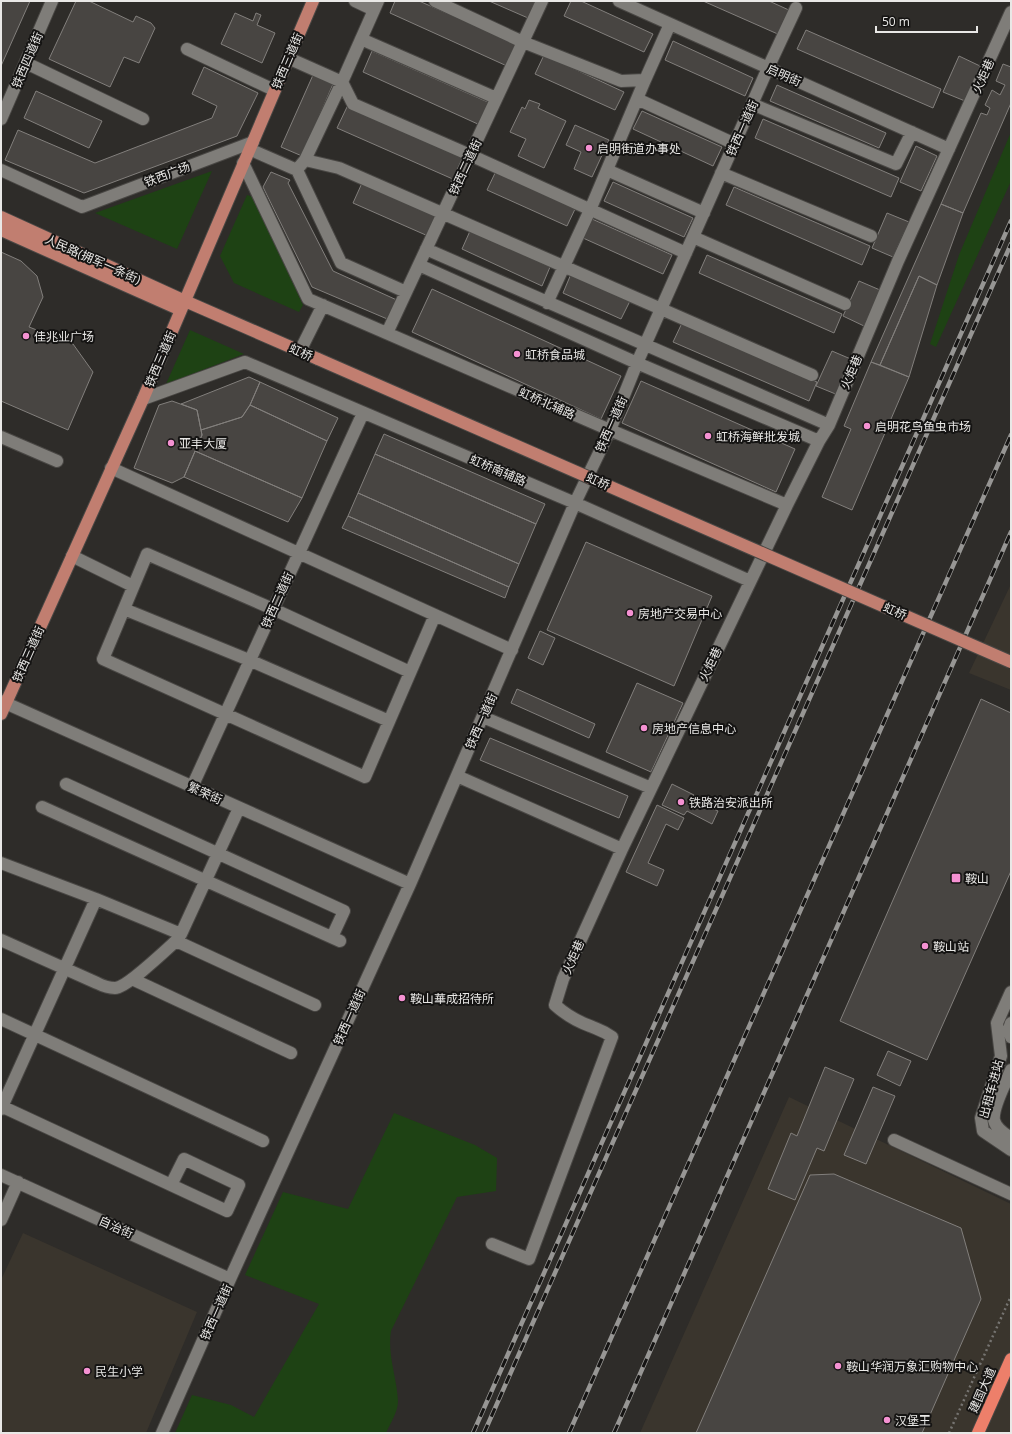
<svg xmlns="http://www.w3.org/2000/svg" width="1012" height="1434" font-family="'Open Sans','Noto Sans SC',sans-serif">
	<rect width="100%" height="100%" fill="#2e2c29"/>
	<path fill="#3a352d" d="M1011,584V690L969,673Z
		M789,1097L1011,1204V1433H640Z
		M23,1233L197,1312L146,1433H8L1,1430V1280Z"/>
	<path fill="#1e4214" d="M1011,132V181L936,347L930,344L959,255Z
		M212,171L177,249L95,213Z
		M247,195L253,197L303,305L299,312L234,283L220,256Z
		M190,330L244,354L166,384Z
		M394,1113L475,1145L497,1158L496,1191L457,1197L391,1331C387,1354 397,1378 398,1401C398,1412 390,1424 386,1433H175L192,1395L231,1405L254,1417L319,1304L245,1275L283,1192L348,1209Z"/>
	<path fill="#484542" stroke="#827f7c" d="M1,1H30L1,66Z
		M76,1H89L133,22L136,16L151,23L155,28L139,63L124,57L110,87L49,59Z
		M395,1H419L517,44L507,66L390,13Z
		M489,1H535L528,18Z
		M571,1H581L653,34L644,52L564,16Z
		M703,1H769L791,11L780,35Z
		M235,13L253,21L256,13L261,15L257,25L275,33L262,63L221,44Z
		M806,30L941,89L933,108L797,49Z
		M673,41L753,78L745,96L665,60Z
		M372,51L490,103L480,125L363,72Z
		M544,55L624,92L615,110L535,74Z
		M959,56L980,66L965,101L943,92Z
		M1003,64L1011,67V103L963,213L941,204L981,113L987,115L990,108L985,105L992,90L1000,95L1005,85L996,81Z
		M204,67L258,93L237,136L84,193L5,160L18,130L95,163L212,118L217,106L192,94Z
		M313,75L333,84L302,156L281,147Z
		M777,85L886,133L879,148L770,101Z
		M36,91L102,121L89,148L24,118Z
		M529,100L540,104L538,108L566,121L544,168L518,156L526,139L510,132L522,107L525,109Z
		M347,107L465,159L455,180L337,128Z
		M642,111L722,147L713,166L633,129Z
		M763,119L899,178L891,197L755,138Z
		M575,125L609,140L592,177L574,169L581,152L566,145Z
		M916,146L937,156L921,191L900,182Z
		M496,171L576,207L567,226L487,190Z
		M271,172L290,180L288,183L333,271L399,301L392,321L312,287L263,187Z
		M613,182L693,218L684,237L604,201Z
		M362,183L437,216L428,236L353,203Z
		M734,187L870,246L862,265L726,205Z
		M941,204L963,213L937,285L919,276L880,365L871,362Z
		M887,213L909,222L893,257L872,248Z
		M592,219L672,255L663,274L583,238Z
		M470,231L550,267L542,286L462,249Z
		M1,252L21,261L37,276L43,297L29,327L73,344L93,372L68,430L1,401Z
		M707,255L842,314L834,333L699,273Z
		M571,274L630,301L621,319L563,293Z
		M919,276L937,285L909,377L880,365Z
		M859,281L880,290L864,326L843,316Z
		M432,289L621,376L601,419L412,332Z
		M682,323L817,382L809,401L673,342Z
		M832,351L853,360L838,395L816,386Z
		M871,362L909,377L852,510L822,497L851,429L844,426Z
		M249,377L260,382L250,405L242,417L201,430L197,410L181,404Z
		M641,381L795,449L776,492L622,423Z
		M260,382L338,418L327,441L250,405Z
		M172,401L197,410L202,435L184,477L172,483L134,468L159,405Z
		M250,405L327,441L302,498L195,451L202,435L201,430L242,417Z
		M384,434L545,504L536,524L375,454Z
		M195,451L302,498L288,522L184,477Z
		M375,454L536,524L519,564L358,493Z
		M358,493L519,564L509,587L348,516Z
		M348,516L509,587L505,598L342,528Z
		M586,542L712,596L674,686L547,630Z
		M540,631L555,638L543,665L528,658Z
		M637,683L683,703L651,772L606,752Z
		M517,689L595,724L589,738L511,703Z
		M981,699L1011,713V871L927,1060L840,1021Z
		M490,738L628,796L619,818L480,760Z
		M672,784L694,795L692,799L718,811L712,824L687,811L684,815L662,805Z
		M657,805L684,818L678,830L666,824L648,863L664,870L657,886L626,872Z
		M888,1051L911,1061L900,1086L877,1075Z
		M825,1067L854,1079L824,1151L817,1148L795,1200L768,1189L791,1133L797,1136Z
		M873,1087L895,1096L866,1164L844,1155Z
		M834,1174L961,1228L981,1299L922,1433H696L810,1175Z"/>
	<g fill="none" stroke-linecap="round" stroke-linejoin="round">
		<defs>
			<path id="minor" d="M355,1L374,10
				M435,1L523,42L621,81L645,80L670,24
				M619,1L949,149
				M361,39L496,98
				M187,49L274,90
				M288,58L342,82L353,104L470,155L686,253
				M26,63L143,119
				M637,99L735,144
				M752,104L896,164L912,132
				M1,119L52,1
				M249,149L297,170L341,263L406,292
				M305,160L339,168L812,375
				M243,163L308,299L610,430L787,505
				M300,166L305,160L342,82L378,1
				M1,170L82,207L253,142
				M607,170L704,213
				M721,173L871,236
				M693,237L845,304
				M426,249L829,425
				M419,265L637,363L819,441
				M547,303L590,210L645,80
				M387,333L542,1
				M300,351L323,305
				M143,399L245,362L575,503L750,581
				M1,437L57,461
				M111,468L512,650
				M72,556L133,586
				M124,609L249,660L389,721
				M410,672L273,609L147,554L103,659L365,777L435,615
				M1,701L410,884
				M483,717L651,788
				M457,776L622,849
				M66,784L344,911L332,937
				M192,787L363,413
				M42,807L340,941
				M1,863L96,899L181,934
				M1,940L97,983C103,986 109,988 115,988C126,988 166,950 176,941L181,934L239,808
				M176,941L315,1005
				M132,979L291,1053
				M1011,992L997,1023L1001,1056L981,1118L983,1131L1011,1150
				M1,1019L263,1141
				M1011,1023L1009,1029L1011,1037
				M1011,1070C1006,1083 992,1107 994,1120C996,1129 1005,1134 1011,1138
				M1,1106L227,1211L239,1185L184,1159L171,1185
				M1,1109L96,899
				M894,1140L1011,1194
				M1,1175L230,1279
				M1,1220L18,1182
				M492,1244L529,1259L612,1037C603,1030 599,1030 590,1026C576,1021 565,1014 555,1005L563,979L622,849L787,505L819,441L829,425L898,261L1011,12
				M162,1433L230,1279L410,884L575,503L610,430L637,363L768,68L796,8"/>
			<path id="major" d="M1,217L185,301L318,359
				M1,230L181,310
				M1,714L143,399L313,1"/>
			<path id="highway" d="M978,1433L1011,1359"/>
		</defs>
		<use href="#minor" stroke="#494744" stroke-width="14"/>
		<use href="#major" stroke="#494744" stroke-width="14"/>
		<use href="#highway" stroke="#494744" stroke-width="14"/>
		<path stroke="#767471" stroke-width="2.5" stroke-dasharray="2 3" stroke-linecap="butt" d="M949,1433L1011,1296"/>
		<use href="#minor" stroke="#7f7d79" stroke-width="12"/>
		<use href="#major" stroke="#c17e70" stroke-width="12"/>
		<use href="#highway" stroke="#ed7f6a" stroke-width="12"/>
		<defs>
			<path id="rail" d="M473,1433L1011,221
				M484,1433L1011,244
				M569,1433L1011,435
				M614,1433L1011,532"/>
		</defs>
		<use href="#rail" stroke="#979694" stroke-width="4.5"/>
		<use href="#rail" stroke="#151413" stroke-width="3" stroke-dasharray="9" stroke-linecap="butt"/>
		<defs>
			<path id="major-bridge" d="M318,359L1011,662"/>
		</defs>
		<use href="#major-bridge" stroke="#494744" stroke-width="14" stroke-linecap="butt"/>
		<use href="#major-bridge" stroke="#c17e70" stroke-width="12"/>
	</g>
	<g fill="#f591d2" stroke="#151413" stroke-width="1.5">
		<circle cx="589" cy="148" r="4"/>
		<circle cx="26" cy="336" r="4"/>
		<circle cx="517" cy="354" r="4"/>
		<circle cx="867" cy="426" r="4"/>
		<circle cx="708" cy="436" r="4"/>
		<circle cx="171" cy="443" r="4"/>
		<circle cx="630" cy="613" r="4"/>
		<circle cx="644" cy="728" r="4"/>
		<circle cx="681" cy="802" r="4"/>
		<rect x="951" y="873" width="10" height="10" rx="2"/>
		<circle cx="925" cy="946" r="4"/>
		<circle cx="402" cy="998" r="4"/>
		<circle cx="838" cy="1366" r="4"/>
		<circle cx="87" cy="1371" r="4"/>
		<circle cx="887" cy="1420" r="4"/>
	</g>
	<g text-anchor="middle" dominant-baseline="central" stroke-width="4" stroke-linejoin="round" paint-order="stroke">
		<g font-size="12" fill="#e9e8e6" stroke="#151413">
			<text transform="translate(27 60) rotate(-67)">铁西四道街</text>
			<text transform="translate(287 61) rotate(-67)">铁西三道街</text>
			<text transform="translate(784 75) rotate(24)">启明街</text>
			<text transform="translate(983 76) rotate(-66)">火炬巷</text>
			<text transform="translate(742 128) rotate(-66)">铁西一道街</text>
			<text transform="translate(465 167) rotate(-65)">铁西二道街</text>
			<text transform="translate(167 174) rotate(-21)">铁西广场</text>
			<text transform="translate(93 259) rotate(24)">人民路(拥军一条街)</text>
			<text transform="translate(301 352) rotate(24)">虹桥</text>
			<text transform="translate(160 359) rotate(-67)">铁西三道街</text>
			<text transform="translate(851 372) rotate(-67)">火炬巷</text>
			<text transform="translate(547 403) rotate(24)">虹桥北辅路</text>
			<text transform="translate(611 424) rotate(-66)">铁西一道街</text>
			<text transform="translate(498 470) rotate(23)">虹桥南辅路</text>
			<text transform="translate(598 481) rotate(24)">虹桥</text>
			<text transform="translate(277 600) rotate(-66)">铁西二道街</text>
			<text transform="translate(895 611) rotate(24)">虹桥</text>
			<text transform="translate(28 654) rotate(-66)">铁西三道街</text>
			<text transform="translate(710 664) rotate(-64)">火炬巷</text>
			<text transform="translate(481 721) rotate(-66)">铁西一道街</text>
			<text transform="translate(205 793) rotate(24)">繁荣街</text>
			<text transform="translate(573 957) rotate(-66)">火炬巷</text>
			<text transform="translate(349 1017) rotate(-66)">铁西一道街</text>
			<text transform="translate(991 1089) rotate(-75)">出租车进站</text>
			<text transform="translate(116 1227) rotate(24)">自治街</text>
			<text transform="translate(216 1312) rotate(-66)">铁西一道街</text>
			<text transform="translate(982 1390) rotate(-66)">建国大道</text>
		</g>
		<g font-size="12" fill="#e9e8e6" stroke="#151413" text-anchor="start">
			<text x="597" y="148">启明街道办事处</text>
			<text x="34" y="336">佳兆业广场</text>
			<text x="525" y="354">虹桥食品城</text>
			<text x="875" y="426">启明花鸟鱼虫市场</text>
			<text x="716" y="436">虹桥海鲜批发城</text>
			<text x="179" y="443">亚丰大厦</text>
			<text x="638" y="613">房地产交易中心</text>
			<text x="652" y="728">房地产信息中心</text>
			<text x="689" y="802">铁路治安派出所</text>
			<text x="965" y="878">鞍山</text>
			<text x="933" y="946">鞍山站</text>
			<text x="410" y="998">鞍山華成招待所</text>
			<text x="846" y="1366">鞍山华润万象汇购物中心</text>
			<text x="95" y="1371">民生小学</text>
			<text x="895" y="1420">汉堡王</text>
		</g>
	</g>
	<rect width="1012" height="1434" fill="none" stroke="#e9e8e6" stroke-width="4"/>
	<path d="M876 26v6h101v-6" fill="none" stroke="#e9e8e6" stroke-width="2"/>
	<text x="882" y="26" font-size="12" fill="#e9e8e6" stroke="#151413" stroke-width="3" paint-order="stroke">50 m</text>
</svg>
